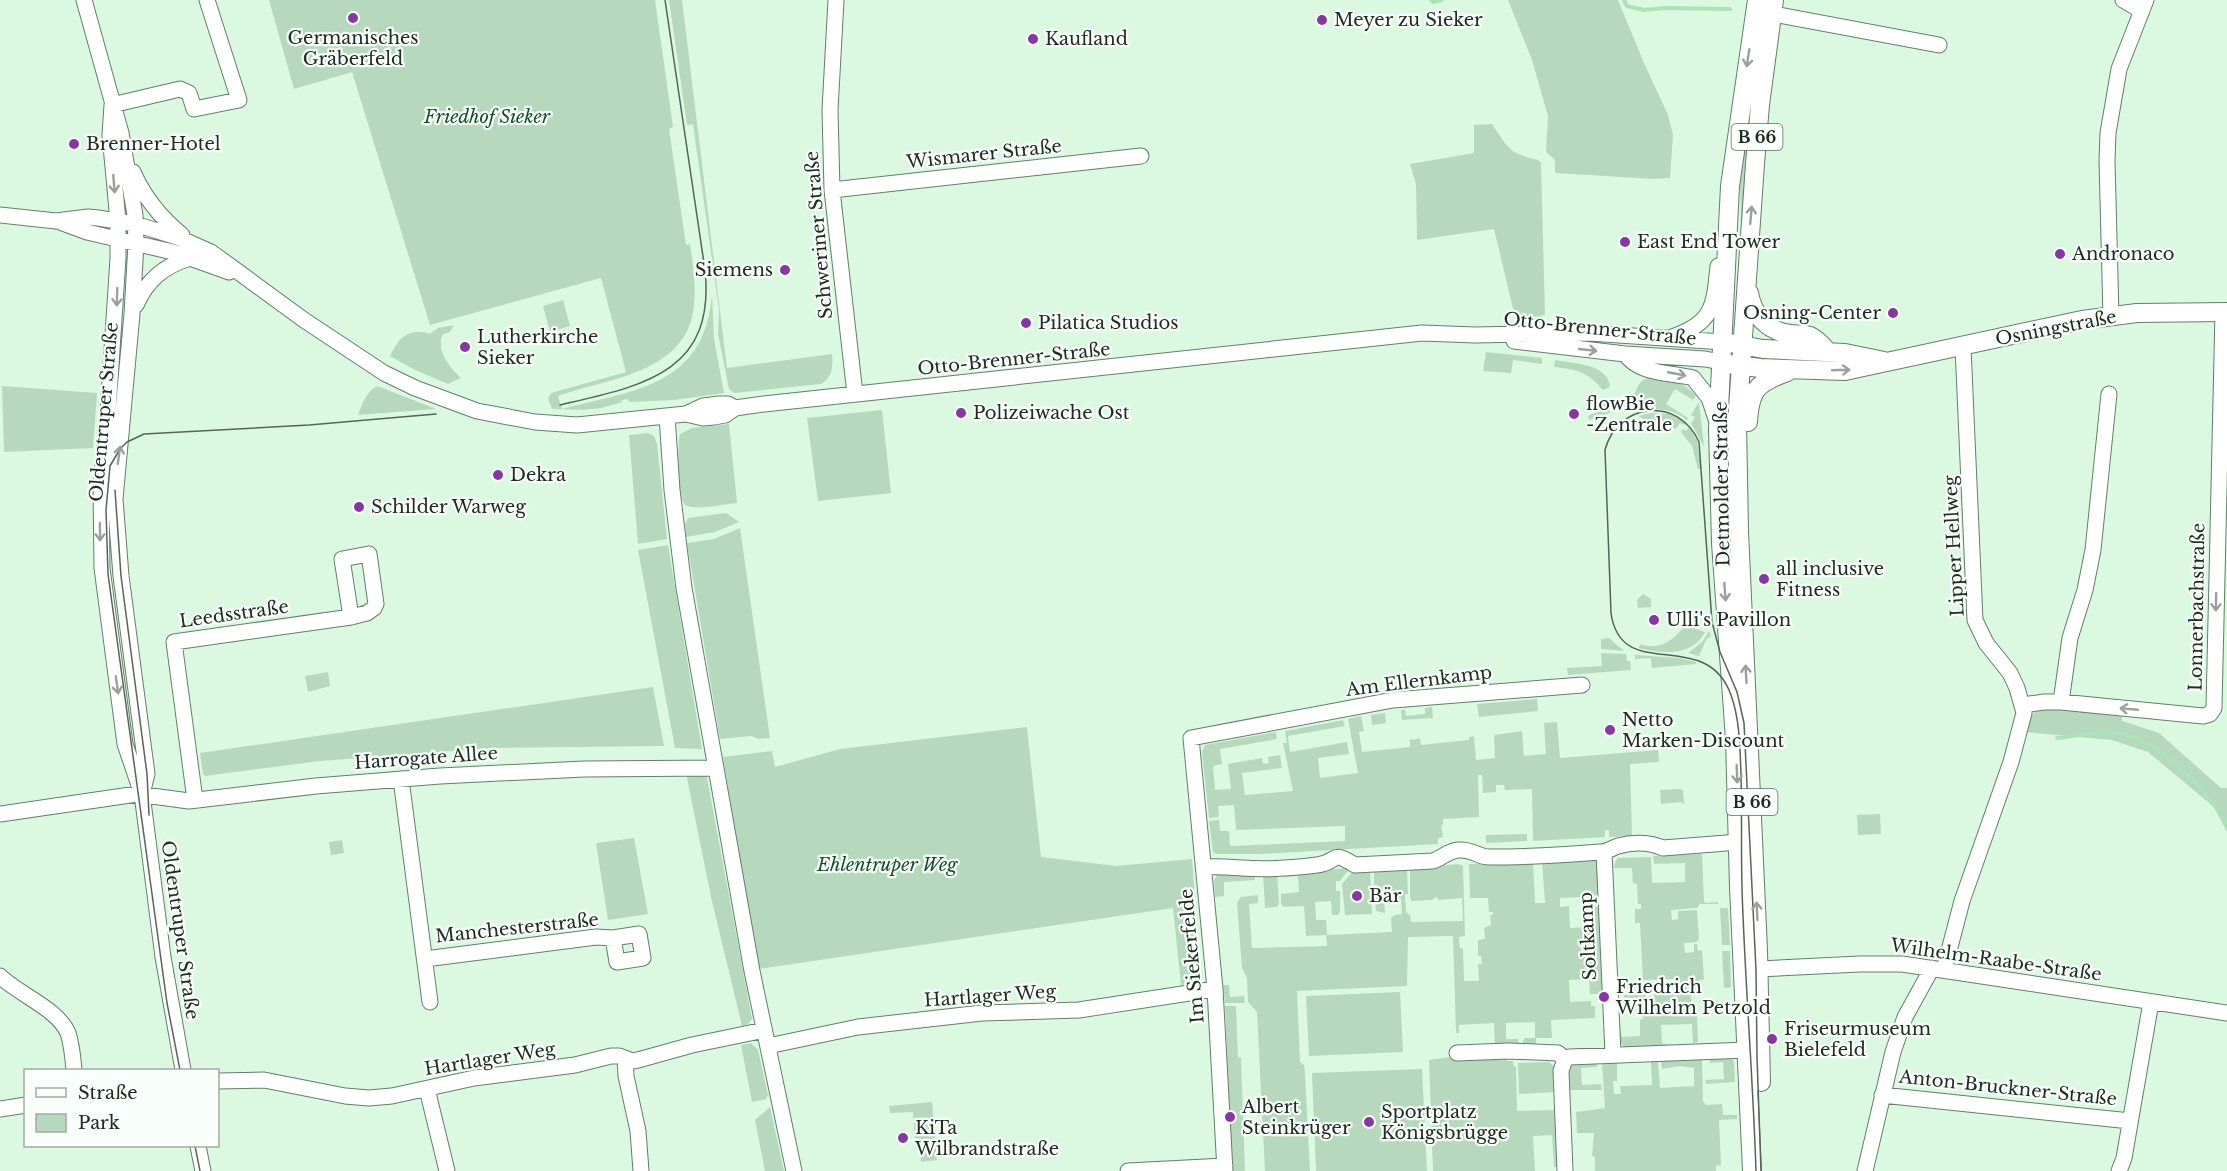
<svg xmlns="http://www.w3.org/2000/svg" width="2227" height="1171" font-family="'Libre Baskerville',serif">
	<rect width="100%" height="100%" fill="#dbf9e1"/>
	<path fill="#b6d9bd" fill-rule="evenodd" d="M269,0H655L673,127L669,129L686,245L690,244C693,264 696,285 694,305C688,374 607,378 558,396L562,409C634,390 704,387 712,295L714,339L724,393L674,400L629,402L628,399L622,400V402L602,408L582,410L552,409L548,398L551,393L626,372L601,278L430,325L352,72L294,89Z
		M669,0H682L727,368L832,354C833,366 833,377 821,384L734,393L729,389L718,334L719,309L693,124L687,125Z
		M1508,0H1618L1644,63L1668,115L1673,135L1670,178L1655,179L1555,173V160L1546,152L1548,116L1532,60Z
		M1757,47L1744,227H1741L1740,179Z
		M1492,124C1510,150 1507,152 1538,160L1541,163L1545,315L1516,321L1494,229L1417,240L1416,184L1410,164L1474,153V125Z
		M563,300L570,326L550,332L543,306Z
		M454,325L450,332L443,334C435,350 450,368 461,378L448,384L413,369L390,356C399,337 409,327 430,334L438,328Z
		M1486,352L1542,358V364L1513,360L1511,373L1483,371Z
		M1555,360C1574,364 1608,363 1610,387L1603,390C1587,371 1577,370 1554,367Z
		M1647,378C1664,376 1686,382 1696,396L1693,400L1675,389L1666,404L1688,418L1687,420C1670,407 1657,408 1637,413C1632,400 1634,384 1647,378Z
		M2,386L97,393L93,448L4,452Z
		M377,386L380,387L436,409L358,415C362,404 366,392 377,386Z
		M1603,399L1610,401V413L1589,420L1588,416L1603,409Z
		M1699,402L1704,447L1691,423L1695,417L1691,415Z
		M882,410L891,493L818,501L807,418Z
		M1651,413L1670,414L1686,423L1685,425L1680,423L1676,429C1664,423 1649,425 1639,416Z
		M729,424L737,503C725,504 694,511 685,505C678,499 677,444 680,434L692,428Z
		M1689,427L1697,441L1701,469H1698L1692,446L1681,432L1683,429L1686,431Z
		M648,433L654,436L657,444L667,539L638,544L629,435Z
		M726,513L739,522L715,532L686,537L685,524L688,518Z
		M740,528L770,738L759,739L751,736L720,739L687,543L714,539Z
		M668,545L702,749L675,748L638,550Z
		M1643,594L1651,599V607L1638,608L1637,600Z
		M1685,625L1705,632C1692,657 1662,654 1639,648L1640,644C1660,651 1674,640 1685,625Z
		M1709,631L1711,636L1706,640L1699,656L1688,653L1702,642Z
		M1609,638L1624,651L1601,649V639Z
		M1601,653L1626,654L1627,661H1630L1631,670L1568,675L1567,668L1602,666Z
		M1635,655L1679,658L1696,662V664L1652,668L1651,658L1635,659Z
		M328,672L330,686L308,692L305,676Z
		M653,687L664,746L492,748L320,761L205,776L203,774L200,753Z
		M1537,699L1538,711L1479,717L1477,704Z
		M1432,707L1433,718L1402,720L1401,710H1405L1406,716L1425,714V708Z
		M2040,708L2122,716V721L2159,733L2221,788H2227V832L2214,807L2148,752L2112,740L2025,732C2027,722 2031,714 2040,708Z
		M1385,713L1386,723L1372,725L1371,715Z
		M1361,716L1364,731L1359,732L1362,752L1410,747V739L1413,740L1420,738L1421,745L1469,740V737L1474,736L1476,760L1495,758L1494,735L1522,731L1524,756L1546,754L1544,723L1557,722L1560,758L1658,750L1659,762L1630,764L1632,836L1609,837V830H1605V837L1533,841L1532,789L1505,790L1504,785H1496V792L1483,793L1482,775H1478L1479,817L1443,819V825H1441L1443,837L1438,838V844L1260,854H1216L1213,852L1209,821L1219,820L1220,831H1229L1230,846L1345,841V826L1236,830L1234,805L1218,806L1219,817L1209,818L1202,752L1205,745L1276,732L1277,739L1220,749L1222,764L1213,766L1215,790L1231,789L1228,764L1262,758L1263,764L1269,763L1268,757L1280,755L1282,768L1242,773L1245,795L1293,791L1283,743H1287L1285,731L1343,720L1345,726L1288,736L1290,752L1347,742L1349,754L1318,758L1320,778L1358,773L1348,719Z
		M1027,727L1041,857L1116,866L1192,859L1201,981L1181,985L1173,908L758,969L723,757L772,751L775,767L840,749Z
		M686,773L705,775L707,778L752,1019L748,1024L742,1026L711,897Z
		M1679,789L1683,790L1684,804L1681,802L1661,804L1660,790Z
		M1880,814L1881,834L1858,835L1857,815Z
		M1527,834V841L1486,843V835Z
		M634,838L648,914L608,920L596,843Z
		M342,840L344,853L331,855L329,842Z
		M1702,854L1704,901L1706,903L1718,902V904H1700L1697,908L1671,910L1672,920L1678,919V911L1697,910L1699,939L1697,942L1684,943L1685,953L1694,952V944H1697L1698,951L1702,950L1704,980H1699L1700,994L1691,995L1692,1015H1697L1698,1042L1693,1043L1692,1024L1661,1025L1662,1043L1670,1045L1624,1047L1621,1043L1620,1029L1622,1037L1640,1036V1020L1643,1019L1642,999H1624V995L1645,993L1646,1000L1654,999V993L1675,992L1674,979L1643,980L1640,923H1635V909H1641V904H1638L1637,884L1633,883L1632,868H1614L1615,862L1618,858L1651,857L1652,883L1685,882V863L1654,864L1653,856Z
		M1594,858L1597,861L1599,896L1560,898V907L1569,906L1570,928L1587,927L1586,907H1599L1603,994H1590L1589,979L1569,980L1570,1002L1591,1001V1006H1595V1018L1551,1020L1552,1038H1536V1047L1495,1049L1494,1023L1459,1025V1033H1456L1453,936L1408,937L1407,986L1297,991L1300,1062L1304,1065L1305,1073L1310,1171H1265L1257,1012L1248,1002L1247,978L1242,968L1237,903L1241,897L1258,895V903L1249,904L1252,948L1327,946L1326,935L1306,936L1304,906L1284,907L1281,904V894L1299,892L1298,876L1285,877V872L1350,868L1340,881H1336V891H1340V912L1338,915H1332L1331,901L1315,902L1316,920H1326L1327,935L1392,932L1391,918L1395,915L1402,914L1401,898L1384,899L1385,913L1376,911L1375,898H1381V891H1378V885H1374V870L1407,868L1408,894H1405L1406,912L1410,915L1411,922L1463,921L1462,898L1439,900L1436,897L1432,900L1412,901L1410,898V868L1459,864L1463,866L1465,936L1459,937L1460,948L1463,949L1464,981H1479L1478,964H1482L1481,956H1478V940L1485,939L1484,928L1491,925L1490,915H1493V912H1489L1488,898H1470L1469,864L1533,861L1535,903H1545L1542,860ZM1535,1022V1038H1525L1522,1043L1518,1042V1039H1506V1023Z
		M1370,868L1372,914L1345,915L1342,884L1355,869Z
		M1263,872H1277L1279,904L1277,907L1265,908Z
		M1255,873V880L1224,882V896L1215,897L1214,880L1217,875Z
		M1720,908H1728L1730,945H1722Z
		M1722,951H1730L1731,987L1724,988Z
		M1223,985H1229L1230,997L1244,996L1245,1003H1225Z
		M1400,992L1403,1052L1309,1056L1306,996Z
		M1225,1006H1236L1238,1057L1241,1058L1245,1171H1232Z
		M751,1043L758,1050L768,1095L766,1099L752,1102L741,1045Z
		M1507,1054V1061H1513L1514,1066L1516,1067L1517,1111L1556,1110L1559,1167H1554L1552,1135L1533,1136L1535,1171H1559H1433L1429,1060L1457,1056Z
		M1709,1058H1732L1734,1062L1735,1082L1706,1084L1705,1080L1724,1079L1723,1062L1710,1063Z
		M1702,1059L1703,1101L1706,1105L1722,1104L1723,1115H1737V1119L1719,1120L1721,1165L1716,1166V1171H1595V1157L1592,1156L1594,1133H1577L1576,1112L1605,1108L1602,1063H1617V1081H1613L1614,1094H1621L1620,1086L1652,1085L1651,1062L1658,1061L1660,1088L1694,1086V1068L1680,1066L1662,1069L1661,1061Z
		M1549,1062L1554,1066L1555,1092L1519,1094L1518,1063Z
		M1597,1063V1067L1581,1068L1582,1085L1601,1084L1602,1090H1570L1569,1072L1571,1065Z
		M1422,1069L1427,1171H1316L1312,1073Z
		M932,1102L937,1160L921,1162L919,1140H915L913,1112L890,1113L889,1106Z
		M770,1107L784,1171H765L755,1120Z"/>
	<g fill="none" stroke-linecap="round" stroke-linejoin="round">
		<path stroke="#ace3b7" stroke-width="4" d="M1431,0L1433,2L1442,0
			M1624,0L1627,6L1644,10L1665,8L1730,9
			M2057,738C2078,736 2102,730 2122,734C2159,741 2197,783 2219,811
			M2223,818L2227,823"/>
		<defs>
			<path id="minor" d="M84,0L121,133L135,215L136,243L132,314L115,499L121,576L147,774L142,794
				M836,0L830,110L832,190L855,394
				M2123,0L2142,11
				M1773,14L1939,45
				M112,105L110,135L118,221V258L108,411L101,486L102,568L125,744L142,794L163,957L183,1070
				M112,105L180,89L189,93L194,109L239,100L207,0
				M133,172C144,197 161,218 182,235
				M832,190L1141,156
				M0,215L56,221L88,217L98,218L135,224L177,237L211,252L304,320L384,373L415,388L477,411L535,422L577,425L686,414L703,406L719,404H728L735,408
				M60,222L87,232L173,252L229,272
				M136,305C147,280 164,266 190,258
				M2111,316L2107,161L2108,133L2119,69L2146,0
				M1672,337C1714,323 1714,305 1718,266
				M1514,341L1625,354L1705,359L1721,362
				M1625,354C1640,375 1669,372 1693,378L1709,398L1716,419
				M686,414L703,418L714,417L725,415L735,408L764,404L1422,333L1475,335L1589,333L1723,342
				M667,416L672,490L684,588L752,971L794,1171
				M2061,702L2070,638L2085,590L2093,550L2109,394
				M2023,705L2044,702H2061L2203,716L2210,714L2214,708L2223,312
				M401,779L430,1002
				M195,800L174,642L351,617L367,613L374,608L376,604L369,554L342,559L351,617
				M0,814L137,794L189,801L316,786L440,776L584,769L715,768
				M1604,852L1613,1054
				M1204,867C1217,866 1229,867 1242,868C1266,870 1293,868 1317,865C1340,862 1329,849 1355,865L1433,861C1442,858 1448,851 1458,850C1473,849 1478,857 1489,857C1526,857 1564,855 1600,852C1607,852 1612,848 1618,846C1632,842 1649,842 1663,848L1739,842
				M425,959L596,937L613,938L639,934L643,958L617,962L613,938
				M1759,969L1859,964H1902L2227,1013
				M1944,970L1962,901L2011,762L2024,713L2017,688L2010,673L1986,643L1975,620L1963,347
				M0,976C18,994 58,1009 68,1033C72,1045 73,1058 74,1070
				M768,1046L858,1027L982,1013L1079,1010L1215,989
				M1457,1053L1509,1051L1558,1053L1565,1059L1569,1057L1747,1050
				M625,1059L626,1076L638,1131L641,1171
				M1565,1059L1561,1071L1565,1171
				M218,1081L264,1080L345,1096L369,1098L392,1096L474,1078L575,1065L611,1056H619L632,1061L638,1060L692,1045L764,1030
				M427,1089L447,1171
				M1882,1095L2130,1121
				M0,1109L26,1105
				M198,1146L203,1171
				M1128,1171L1225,1166
				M1225,1171L1215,989L1191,738L1393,700L1582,685
				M1865,1171L1893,1052L1905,1017L1932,968
				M2119,1171L2124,1158L2151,1002"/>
			<path id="major" d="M1749,293C1753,315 1767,331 1790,334C1797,335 1804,334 1810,336C1817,339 1823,346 1828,352
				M1730,343L1763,349L1845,353L1884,361
				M1729,364L1760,368L1845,371L2082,320L2137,313L2227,312
				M1748,422C1750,389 1757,383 1787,372
				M1761,1082L1758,950L1739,531L1737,423L1755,164L1760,105L1774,0
				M1752,1171L1739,887L1735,739L1721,543L1718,429L1730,186L1757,0"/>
		</defs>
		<use href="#minor" stroke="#637e69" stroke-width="17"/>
		<use href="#major" stroke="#637e69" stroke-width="20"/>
		<use href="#minor" stroke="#fff" stroke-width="15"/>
		<use href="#major" stroke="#fff" stroke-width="18"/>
		<path stroke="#556558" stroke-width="1.5" d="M560,405C641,386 716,374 705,270L665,0
			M115,490L121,576L147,774L149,815
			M180,1070L167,1003L108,574L106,510L110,466L120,449L127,442L144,434L309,425L436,414
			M195,1146L200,1171
			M1756,1171C1753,1077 1745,983 1742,889C1741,852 1742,814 1741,776C1740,749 1740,720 1731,695C1706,625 1621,685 1611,613L1605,450C1617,403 1678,395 1699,442L1712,622L1720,652L1737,692L1744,723L1756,970L1757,1057L1761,1171"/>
	</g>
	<defs><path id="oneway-shaft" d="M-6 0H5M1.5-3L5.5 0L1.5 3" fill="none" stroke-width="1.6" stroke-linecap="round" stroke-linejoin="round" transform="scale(1.5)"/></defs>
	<g stroke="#9ba09c">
		<use href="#oneway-shaft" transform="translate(1748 58) rotate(99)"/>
		<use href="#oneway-shaft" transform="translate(114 184) rotate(85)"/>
		<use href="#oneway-shaft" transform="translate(1751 215) rotate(-85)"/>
		<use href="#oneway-shaft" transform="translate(117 297) rotate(92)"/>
		<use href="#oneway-shaft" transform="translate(1588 350) rotate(6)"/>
		<use href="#oneway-shaft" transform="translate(1841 370) rotate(-2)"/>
		<use href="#oneway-shaft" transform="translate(1677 374) rotate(11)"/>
		<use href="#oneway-shaft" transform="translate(119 455) rotate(-82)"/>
		<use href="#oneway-shaft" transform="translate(100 532) rotate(89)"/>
		<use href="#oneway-shaft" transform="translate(1725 592) rotate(86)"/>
		<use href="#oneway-shaft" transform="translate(2216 602) rotate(91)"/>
		<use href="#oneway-shaft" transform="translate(1746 674) rotate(-93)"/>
		<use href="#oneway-shaft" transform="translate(117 685) rotate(82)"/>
		<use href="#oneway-shaft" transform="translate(2129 709) rotate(-175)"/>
		<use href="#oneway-shaft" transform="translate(1737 774) rotate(88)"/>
		<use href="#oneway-shaft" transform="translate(1757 911) rotate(-93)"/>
	</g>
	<g fill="#8736a5" stroke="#f9fffa" stroke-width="2">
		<circle cx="353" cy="18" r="6"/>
		<circle cx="1322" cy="20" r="6"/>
		<circle cx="1033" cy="39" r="6"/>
		<circle cx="74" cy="144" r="6"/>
		<circle cx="1625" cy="242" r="6"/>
		<circle cx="2060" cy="254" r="6"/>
		<circle cx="785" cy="270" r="6"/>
		<circle cx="1893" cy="313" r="6"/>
		<circle cx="1026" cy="323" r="6"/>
		<circle cx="465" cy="347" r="6"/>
		<circle cx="961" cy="413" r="6"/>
		<circle cx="1574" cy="414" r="6"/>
		<circle cx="498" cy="475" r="6"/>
		<circle cx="359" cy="507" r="6"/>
		<circle cx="1764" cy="579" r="6"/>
		<circle cx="1654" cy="620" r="6"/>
		<circle cx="1610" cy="730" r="6"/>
		<circle cx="1357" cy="896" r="6"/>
		<circle cx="1604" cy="997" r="6"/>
		<circle cx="1772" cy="1039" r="6"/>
		<circle cx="1230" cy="1117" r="6"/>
		<circle cx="1369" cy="1122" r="6"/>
		<circle cx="903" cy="1138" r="6"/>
	</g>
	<g text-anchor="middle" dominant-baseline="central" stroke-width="4.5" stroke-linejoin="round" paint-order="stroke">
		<g fill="#f9fffa" stroke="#616b63" stroke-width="1.5">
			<rect x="1731.5" y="124" width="51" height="26" rx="4.5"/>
			<rect x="1726.5" y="789" width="51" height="26" rx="4.5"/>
		</g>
		<g font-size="16" font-weight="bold" fill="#202b22">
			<text x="1757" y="137">B 66</text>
			<text x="1752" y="802">B 66</text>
		</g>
		<g font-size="18" fill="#202b22" stroke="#f9fffa" text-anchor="start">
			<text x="1334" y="20">Meyer zu Sieker</text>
			<text x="353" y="38" text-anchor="middle">Germanisches<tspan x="353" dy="21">Gräberfeld</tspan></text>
			<text x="1045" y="39">Kaufland</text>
			<text x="86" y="144">Brenner-Hotel</text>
			<text x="1637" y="242">East End Tower</text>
			<text x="2072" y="254">Andronaco</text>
			<text x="773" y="270" text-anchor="end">Siemens</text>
			<text x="1881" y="313" text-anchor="end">Osning-Center</text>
			<text x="1038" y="323">Pilatica Studios</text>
			<text x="477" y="337">Lutherkirche<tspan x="477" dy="21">Sieker</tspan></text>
			<text x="1586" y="404">flowBie<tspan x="1586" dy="21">-Zentrale</tspan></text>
			<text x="973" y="413">Polizeiwache Ost</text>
			<text x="510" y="475">Dekra</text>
			<text x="371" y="507">Schilder Warweg</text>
			<text x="1776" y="569">all inclusive<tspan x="1776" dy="21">Fitness</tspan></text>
			<text x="1666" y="620">Ulli's Pavillon</text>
			<text x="1622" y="720">Netto<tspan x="1622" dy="21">Marken-Discount</tspan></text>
			<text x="1369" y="896">Bär</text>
			<text x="1616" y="987">Friedrich<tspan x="1616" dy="21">Wilhelm Petzold</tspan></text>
			<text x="1784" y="1029">Friseurmuseum<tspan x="1784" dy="21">Bielefeld</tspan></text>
			<text x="1242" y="1107">Albert<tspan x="1242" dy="21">Steinkrüger</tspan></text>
			<text x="1381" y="1112">Sportplatz<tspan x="1381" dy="21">Königsbrügge</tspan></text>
			<text x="915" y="1128">KiTa<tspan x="915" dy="21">Wilbrandstraße</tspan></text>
		</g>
		<g font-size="18" font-style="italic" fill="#124f28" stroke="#f9fffa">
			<text x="487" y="117">Friedhof Sieker</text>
			<text x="887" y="865">Ehlentruper Weg</text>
		</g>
		<g font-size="18" fill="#202b22" stroke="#f9fffa">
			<text transform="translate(984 154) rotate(-6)">Wismarer Straße</text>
			<text transform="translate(819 235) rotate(-95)">Schweriner Straße</text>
			<text transform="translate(2056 328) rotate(-11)">Osningstraße</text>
			<text transform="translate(1600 329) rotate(6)">Otto-Brenner-Straße</text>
			<text transform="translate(1014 359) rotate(-6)">Otto-Brenner-Straße</text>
			<text transform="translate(104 412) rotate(-85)">Oldentruper Straße</text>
			<text transform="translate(1722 484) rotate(-91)">Detmolder Straße</text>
			<text transform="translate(1954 546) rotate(-93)">Lipper Hellweg</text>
			<text transform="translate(2197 607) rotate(-89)">Lonnerbachstraße</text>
			<text transform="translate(234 614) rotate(-8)">Leedsstraße</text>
			<text transform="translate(1419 681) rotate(-7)">Am Ellernkamp</text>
			<text transform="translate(426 758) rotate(-4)">Harrogate Allee</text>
			<text transform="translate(517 928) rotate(-6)">Manchesterstraße</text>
			<text transform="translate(180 930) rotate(82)">Oldentruper Straße</text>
			<text transform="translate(1588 936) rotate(-93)">Soltkamp</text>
			<text transform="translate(1192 956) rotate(-95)">Im Siekerfelde</text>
			<text transform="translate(1996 960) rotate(8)">Wilhelm-Raabe-Straße</text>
			<text transform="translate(990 996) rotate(-4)">Hartlager Weg</text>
			<text transform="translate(490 1059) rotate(-9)">Hartlager Weg</text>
			<text transform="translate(2008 1088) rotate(6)">Anton-Bruckner-Straße</text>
		</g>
	</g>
	<rect x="24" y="1069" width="195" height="78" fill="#f9fffa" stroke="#a2aaa4" stroke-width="1.5"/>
	<rect x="36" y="1088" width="30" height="9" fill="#ffffff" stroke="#a2aaa4" stroke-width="1.5"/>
	<text x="78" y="1099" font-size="18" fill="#202b22">Straße</text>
	<rect x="36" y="1114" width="30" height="18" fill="#b6d9bd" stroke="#a2aaa4" stroke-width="1.5"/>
	<text x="78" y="1129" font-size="18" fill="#202b22">Park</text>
</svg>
